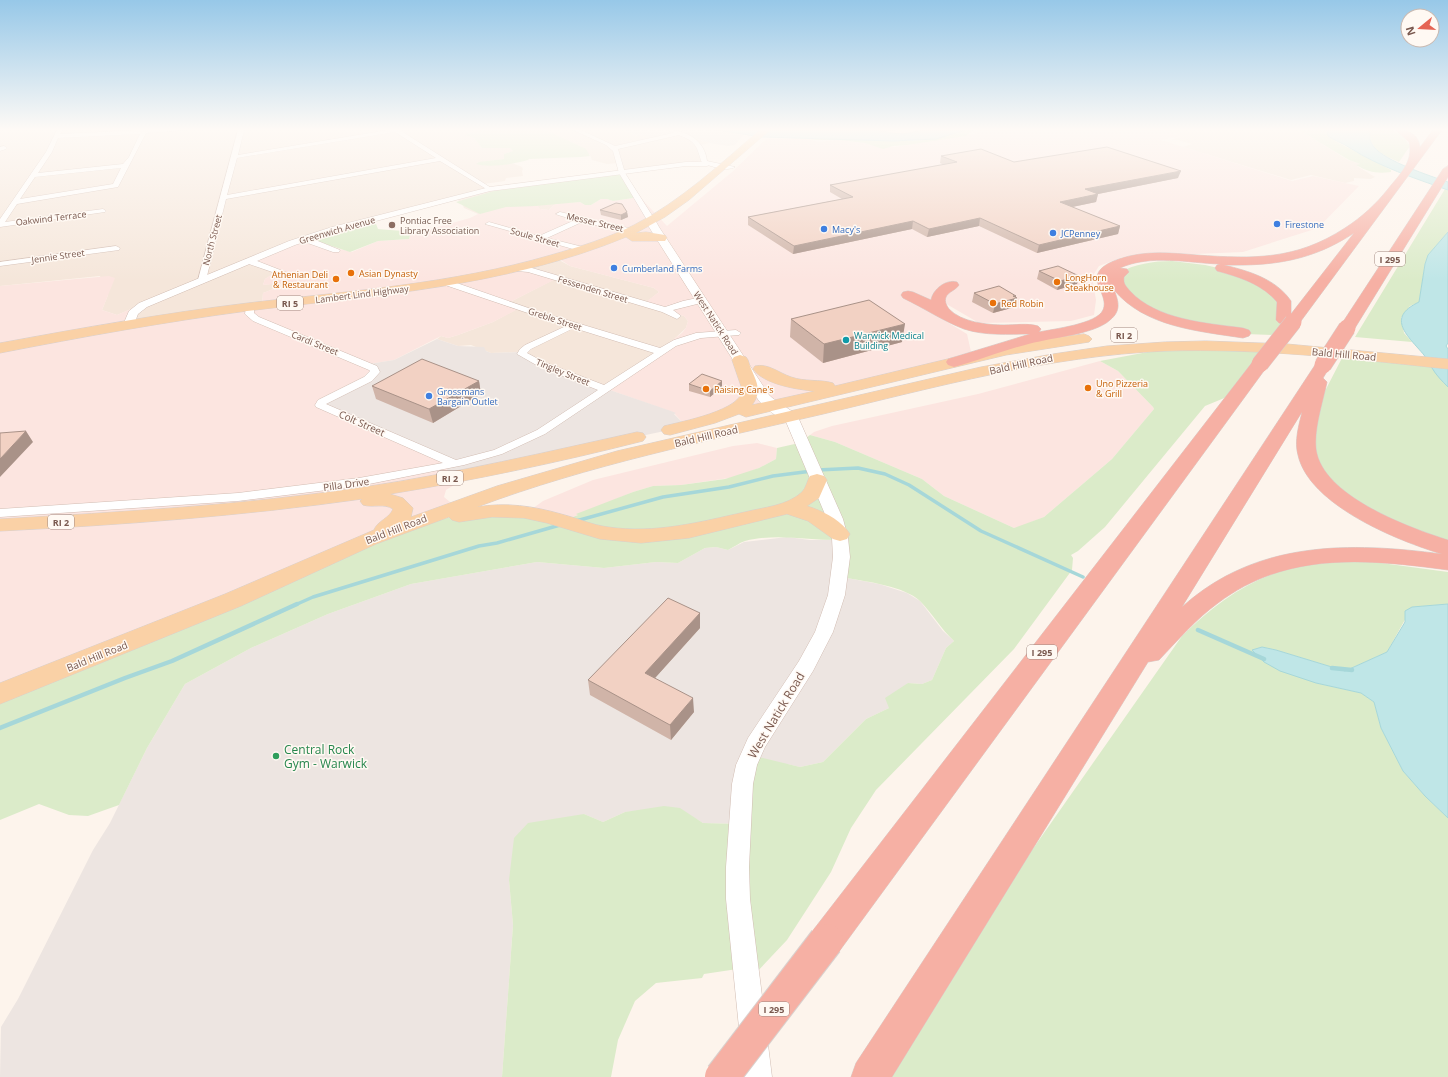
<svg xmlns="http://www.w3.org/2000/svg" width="1448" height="1077" font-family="'Open Sans',sans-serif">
	<rect width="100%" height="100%" fill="#fdf4ec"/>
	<path fill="#f5e6da" d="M0,130H480L465,135L474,138L482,148H510L513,151L504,154V159L476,163H512L522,167L523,169L522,171L523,176L506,178L505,181L483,184L489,189L552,181L562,203L554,205L549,210L539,209L478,214L464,208L462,203L455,198L334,229L253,260L280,270L265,279L263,285L286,282L284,285L263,293L262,305L131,324L138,306L117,315L102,310L108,295L100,276L0,286Z
		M546,130H624L637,136L642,135L653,139L679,133L710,143L700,145L704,151L700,157L703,161L623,173L619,163L607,164L592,160L590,155L581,147Z
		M1164,130H1299L1348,160L1360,164L1357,166L1375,177L1371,179L1354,178V181L1345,183L1311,175L1291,180L1183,147L1192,144L1178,140H1170L1180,137L1181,135Z
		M559,260L570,266L654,288L659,292L644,304L684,316L688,321L686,328L670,343L603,387L520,352L491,353L471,345L458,346L437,339L441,336L448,338L458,335L493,322L519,308L510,302L557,278L522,269Z"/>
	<path fill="#fce5e0" d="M977,130H1162L1183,136L1161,140L1292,181L1313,176L1359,186L1318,228L1243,252L1123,257L1099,266L1092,277L1096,300L1094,315L1071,321L979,323L943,302L909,299L967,334L971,352L935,363L683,423L674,413H675L607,389L682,333L686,328L688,321L684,316L643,304L659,292L654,288L570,266L561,260L523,268L558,278L510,302L520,308L493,322L458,335L448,338L441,336L394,360L369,364L443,459L467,480L454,485L446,490L444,497L450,502L460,504L0,695V286L109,276L115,278L102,310L117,315L138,306L130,323L262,305L263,293L284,285L286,283L263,285L265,279L279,270L252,260L307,238L331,247L352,252L378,241L409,239L410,235L470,218L478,214L505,207L538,206L540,209L549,210L554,205L562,203L580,202L585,205H591L601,199H607L613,201L640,197L667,226L732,172L766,139H810L817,142L838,140L895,147L982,132Z
		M1100,361L1118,371L1153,407L1154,409L1112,459L1098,471L1044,517L1019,527L1014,528L944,496L922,479L835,442L810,435L814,432L832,426L978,394Z
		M757,443L777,448L776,459L759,468L736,477L681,485L653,486L633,492L568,519L532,509L543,501L593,480L733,446Z"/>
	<path fill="#ede5e1" d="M624,130H718L744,134L735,145L728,146L710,143L679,133L653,139L642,135L638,136Z
		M437,339L458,346L484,347L486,351L491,353L520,352L607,389L671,411L676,413L674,414L683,423L678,428L660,432L450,476L446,467L450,464L319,403L374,373L369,364L394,360Z
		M787,537L810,540H838L847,578L879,584L907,593L920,601L943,631L954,641L946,648L932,680L922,684L908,683L889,708L866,719L823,762L800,767L787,764L739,824L703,823L680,809L625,812L603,822L584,814L509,880L513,925L502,1077H0L1,1027L18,999L93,850L110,823L147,748L185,684L251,648L328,614L411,584L537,562L604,568L656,562L678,563L705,548L716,547L728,550L744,542Z"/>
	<path fill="#dbebc9" d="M480,130H546L586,149L590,156L581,157L529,159L528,160C514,164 490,168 476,164L479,162L504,159V154L513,151L510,148H482L474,138L464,135Z
		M965,130H973L966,136L907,145L893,146L883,149L865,143L839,140H815L806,138L909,141L925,140Z
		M1299,130H1327L1326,132L1335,141L1391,170V172C1377,174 1368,172 1356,165L1360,164L1349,160Z
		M1365,130H1393L1397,133H1401L1410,146L1399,162C1385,156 1369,150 1370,132Z
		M622,173L640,197L613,201L607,199H601L591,205H585L580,202L535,206L506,207L480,214L456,202L494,191Z
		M1445,189L1448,190V232L1425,264L1419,302L1410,306L1401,318L1404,333L1412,342L1355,337Z
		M369,221L376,224L378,229C383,230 398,230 401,231C405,232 409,234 414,235H410L409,239L378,241L350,252L307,238Z
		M1172,261L1205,265L1227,270L1273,290L1283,319L1274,335L1245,334L1181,322L1125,296L1118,273C1135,264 1153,261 1172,261Z
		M1264,348L1234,394L1205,406L1105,527L1078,551L1071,555L1073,558L1072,570L1014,649L876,790L851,828L831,872L787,940L754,975L744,968L704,974L702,978L656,983L635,1001L618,1040L611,1077H502L513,925L509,880L514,838L528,823L584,814L603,822L625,812L664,806L680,808L703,823L739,824L755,756L800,767L823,762L866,719L889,708L885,698L908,683L922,684L932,680L946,648L954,641C941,629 932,613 920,601C904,586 868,582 847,578L838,540C807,540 775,533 745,541C739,543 734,547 728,550L716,547L705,548L678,563L656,562L604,568L537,562L411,584L328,614L251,648L185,684L147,748L119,805L88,816L69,815L39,804L0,820V695L368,542L447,518L494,510L568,519L578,515L576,514L633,492L653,486L681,485L725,479L759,468L776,459L777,448L799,443L810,435L835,442L922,479L944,496L1014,528L1044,517L1098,471L1112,459L1154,409L1153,407L1118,371L1100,361L1153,351Z
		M1342,358L1431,367L1448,387V546L1360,507L1317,467L1313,444L1315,426L1325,391Z
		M1337,562H1374L1448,572V604L1412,607L1387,652L1345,671L1276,650L1262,647L1252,650L1316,683L1361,693L1374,702L1381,728L1403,771L1425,796L1448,818V1077H873L1182,636C1212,606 1247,580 1288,569C1304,564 1321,564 1337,562Z"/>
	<path fill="#bfe6e7" stroke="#a6d7d9" d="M718,130H895L879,132L903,134L924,130H965L936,139L893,141L761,137Z
		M1327,130H1365L1370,132C1369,138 1370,142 1374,147C1385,161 1430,176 1448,182V190C1414,178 1380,167 1350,148C1343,143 1335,141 1328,136Z
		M1448,232V343L1446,346L1448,349V387C1442,381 1436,375 1432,368C1429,364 1427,359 1424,355C1408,336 1385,318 1419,302L1425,264L1428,255Z
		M1448,604V818L1425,796L1403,771L1381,728L1374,702L1361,693L1316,683L1280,671L1264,662L1252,650L1262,647L1276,650L1345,671L1387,652L1405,622V611L1412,607Z"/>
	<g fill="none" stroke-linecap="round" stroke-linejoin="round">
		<path stroke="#a6d7d9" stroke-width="3.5" d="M818,470L858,468L885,474L909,485L981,531L1083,577
			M576,521L663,497L729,487L773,476L812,471
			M295,605L313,597L479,546L497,543L560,525"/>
		<path stroke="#a6d7d9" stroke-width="4.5" d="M1198,630L1264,659
			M1332,668L1352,670
			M0,728L125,678L172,661L297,604"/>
		<defs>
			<path id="minor" d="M57,130H63L60,134L141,130H185L146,133L118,187L17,204L5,222L103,209L106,211L105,212L0,227V219L46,152ZM140,134L129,157L123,164L38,173L52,152L58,138ZM121,168L113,184L20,199L35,177Z
				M238,130H244L238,155L388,130H403L401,131L493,189L488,190L440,161L226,199L206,280L202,282L198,280ZM395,132L436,158L227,195L237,158Z
				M573,130H581L615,146L673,133L668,130C687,130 705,141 707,161L735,167C727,172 710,166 702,163C696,146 698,143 679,135L618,149L625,173L655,220L651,222L647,220L619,173L613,151L606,145Z
				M4,146L7,148L6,149L0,151V147Z
				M560,212L633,229L634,231L630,233L582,222L547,238L583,247V251H580L485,224L489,222L539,236L575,220L558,215L556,214Z
				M302,237H308L340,250L339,252H333L302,241Z
				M116,246L120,248L119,250L0,266V262Z
				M246,259H252L288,273L287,275H281L246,263Z
				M517,267L532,268L665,307L683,301L702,297L706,300L705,302L673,310L681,316L677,319L662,312L528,272L517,271Z
				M445,281H451L537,311L660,348L674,340L696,333L736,330L741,333L739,335L701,338L676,346L545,434L502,454L464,465L359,486L238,501L0,517V509L238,493L359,478L443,463L316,407L315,405L318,400L364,377L370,371L369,370L253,321L245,314L246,307L250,304L254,307V313L259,317L377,366L380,372L372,381L326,404L456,460L494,450L537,430L598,390L538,366L517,354L520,349L525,345L566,326L445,285L444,283ZM574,328L654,353L604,385L544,362L527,353L531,349Z"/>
			<path id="tertiary" d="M686,162H707L711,164L707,166H686L490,191L338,231L295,245L147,307L138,314L133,327H125L123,325L129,311L139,303L289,241L332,227L490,187Z
				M791,413L796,414L798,417L843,519L848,538L850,557L845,595L833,632L813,671L765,747L757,765L753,784L749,867L750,899L772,1077H744L726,899V867L732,784L736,765L748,738L799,661L815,632L828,595L833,557L832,538L827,519L784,417L786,414Z"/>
			<path id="secondary" d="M651,217L654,218L659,227L769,395C777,403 793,410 798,417L796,420C783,424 768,410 759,401L649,227L646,220Z"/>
			<path id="primary" d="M760,130H770L689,200L665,217L636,233L646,232L665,235L667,238L665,241H632L626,237C505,287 375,295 247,311C164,322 82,337 0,353V343C82,328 165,313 248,303C349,291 452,284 551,255C579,247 608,238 634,225C681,201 721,163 760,130Z
				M1084,334L1089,336L1092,339L1089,342L1006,355L746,417L739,414L715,423L670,435L664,434L661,430L664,426C680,422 744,410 742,389L732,360L734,357L740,355L746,357L748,360C753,378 765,388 752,405L815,391C798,390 763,384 753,369L755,366C768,363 779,373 791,377C805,382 819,379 833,383L835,386L1006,345Z
				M1206,341L1287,344L1448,359V369C1354,359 1260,348 1165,351C1049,356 936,387 823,414C707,441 589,465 477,507C506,502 533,506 561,514C577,518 592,525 608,527C655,534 700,522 745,512C764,507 787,506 802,492C806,488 807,481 810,476L817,474L824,476L827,480L819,498L807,506C823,511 841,520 850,534L847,539L840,541L833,539L808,521L787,514L689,538L641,543L600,539L547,523L524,518L492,517L459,522L452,520L449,517L376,544L241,606L0,704V683L225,594L374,530C377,521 390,518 393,509C384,503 373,508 363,505L360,501L362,499C242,516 121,525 0,531V519C122,512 243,505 364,487C456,473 547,452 637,432L643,433L646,437L643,441C560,462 475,480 390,494L403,498L413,508L411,517L497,486L617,451L981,367L1053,354L1107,346L1165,342Z"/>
			<path id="motorway" d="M1396,130C1408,130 1418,133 1420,147L1433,130H1442L1298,325L1293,327L1279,323L1276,320L1277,302C1262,284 1239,277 1217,271L1215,268L1217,265L1220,264C1188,263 1151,254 1120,268L1127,269L1129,272L1124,277C1123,284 1126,286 1130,291C1157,320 1206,323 1243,328L1249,330L1251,333L1249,336L1243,338C1198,331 1145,327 1114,290C1119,302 1121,311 1110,320C1094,335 1047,338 1025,345C1001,351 978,361 954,367L948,365L946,362L948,359L1030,334C1009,334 985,336 964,329C943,321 924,308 903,298L901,295L903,292L908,291L913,292L931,300C933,289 946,279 957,282L959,285C956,290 948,292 946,297C944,302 947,306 949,309C961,322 987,325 1004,325C1016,325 1027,323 1038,326L1041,329L1039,332C1053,329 1097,324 1103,310C1111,292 1076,274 1119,259C1145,250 1171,253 1197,255C1254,259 1296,260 1345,228C1362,217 1376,204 1388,189C1399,175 1414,162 1409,142ZM1354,233L1291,314V301C1276,279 1249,271 1224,265C1273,266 1312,261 1354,233Z
				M1448,166V177L1355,328L1352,331L1347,333L1342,331L1339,328L1443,169Z
				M1260,359L1266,360L1268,364L1266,368L838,953L826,958L814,953L809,941L814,929L1254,360Z
				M1323,360L1329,361L1331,365L1323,378L1327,382C1323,402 1312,434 1317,454C1328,498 1410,528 1448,540V570C1367,559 1287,551 1218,603C1196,619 1178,640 1159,660L1148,662L892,1077H851L856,1063L1315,365L1317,361ZM1302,412C1299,425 1294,441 1298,455C1309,505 1398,541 1442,554C1350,542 1256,540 1182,607Z"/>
		</defs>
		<use href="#minor" stroke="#d2bdb3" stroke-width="1"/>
		<use href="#tertiary" stroke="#d2bdb3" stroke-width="1"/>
		<use href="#secondary" stroke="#d5bdb0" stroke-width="1"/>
		<use href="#primary" stroke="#d9d0cd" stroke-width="1"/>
		<use href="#motorway" stroke="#d9d0cd" stroke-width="1"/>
		<use href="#minor" fill="#fff" fill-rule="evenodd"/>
		<use href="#tertiary" fill="#fff" fill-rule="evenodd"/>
		<use href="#secondary" fill="#fff" fill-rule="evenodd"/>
		<use href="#primary" fill="#fad1a6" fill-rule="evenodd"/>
		<use href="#motorway" fill="#f6b0a4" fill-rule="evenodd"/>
		<defs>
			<path id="motorway-bridge-far1" d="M1260,364L1293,322
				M1323,365L1347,328"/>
			<path id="motorway-bridge" d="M722,1077L826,941"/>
		</defs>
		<use href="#motorway-bridge-far1" stroke="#d9d0cd" stroke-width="18" stroke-linecap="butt"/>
		<use href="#motorway-bridge" stroke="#d9d0cd" stroke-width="36" stroke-linecap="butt"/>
		<use href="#motorway-bridge-far1" stroke="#f6b0a4" stroke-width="17"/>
		<use href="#motorway-bridge" stroke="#f6b0a4" stroke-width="34"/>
	</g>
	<path fill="#d0b4a8" d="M941,156L1014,162L1178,178L1098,194L1096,202L1072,207L1120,226L1118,234L1037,253L979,226L927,237L912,229L793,254L748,225V217L842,199L830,192V185L944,165L940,163Z
		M600,210L627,212L628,217L621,220L601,215Z
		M1039,271L1079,276L1077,284L1057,290L1037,279Z
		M974,293L1016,296L1015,307L993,313L972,302Z
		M791,319L902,342L823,363L790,337Z
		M479,381L481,394L433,423L376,399L372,386Z
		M722,381V387L710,397L689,391V384Z
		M700,613V628L655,678L694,712L671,740L590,695L588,680Z"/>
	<path fill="#a99288" d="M1181,171L1178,178L1083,197L1085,189Z
		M1098,194L1096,202L1058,210L1060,202Z
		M627,212L628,217L621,220V215Z
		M980,218L979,226L927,237L929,229Z
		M913,221L912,229L793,254L794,246Z
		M1120,226L1118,234L1037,253L1039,245Z
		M1079,276L1077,284L1057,290L1060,281Z
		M1013,296H1016L1015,299L1017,298L1015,307L993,313L995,304Z
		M905,324L902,342L823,363L824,344Z
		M479,381L481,394L433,423L429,409Z
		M722,381V387L710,397V391Z
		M26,431L33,442L0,477V459Z
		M700,613V628L646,688L645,673Z
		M693,698L694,712L671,740L670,725Z"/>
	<path fill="#f2d1c3" stroke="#a99288" d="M1107,147L1181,171L1085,189L1098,194L1060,202L1120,226L1039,245L980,218L929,229L913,221L794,246L748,217L853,197L830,185L957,162L941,156L981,149L1014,162Z
		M616,203L622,204L627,212L621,215L600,210Z
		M1058,266L1079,276L1060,281L1039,271Z
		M999,286L1016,296H1013L1017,298L995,304L974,293Z
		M869,300L905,324L824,344L791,319Z
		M422,359L479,381L429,409L372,386Z
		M702,374L722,381L710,391L689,384Z
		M26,431L0,459V433Z
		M668,598L700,613L645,673L693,698L670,725L588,680Z"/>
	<linearGradient id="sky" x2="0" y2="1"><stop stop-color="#97c8e8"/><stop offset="0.46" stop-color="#fefaf6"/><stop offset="1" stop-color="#fefaf6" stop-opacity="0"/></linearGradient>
	<rect width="1448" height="281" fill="url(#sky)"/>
	<g fill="#3f7fe0" stroke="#fff9f3" stroke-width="1.5">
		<circle cx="1277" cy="224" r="4"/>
		<circle cx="824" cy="229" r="4"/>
		<circle cx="1053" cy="233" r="4"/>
		<circle cx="614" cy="268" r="4"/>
		<circle cx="429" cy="396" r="4"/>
	</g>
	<circle fill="#8d6e63" stroke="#fff9f3" stroke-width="1.5" cx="392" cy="225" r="4"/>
	<g fill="#e8710a" stroke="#fff9f3" stroke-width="1.5">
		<circle cx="351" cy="273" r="4"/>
		<circle cx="336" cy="279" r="4"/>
		<circle cx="1057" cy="282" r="4"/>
		<circle cx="993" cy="303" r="4"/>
		<circle cx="1088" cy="388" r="4"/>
		<circle cx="706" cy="389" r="4"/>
	</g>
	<circle fill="#0f9aa8" stroke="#fff9f3" stroke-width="1.5" cx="846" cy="340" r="4"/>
	<circle fill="#2e9e5b" stroke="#fff9f3" stroke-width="1.5" cx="276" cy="756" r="4"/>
	<g text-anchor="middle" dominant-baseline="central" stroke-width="3" stroke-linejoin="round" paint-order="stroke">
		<g font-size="9" fill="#79584e" stroke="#fff9f3">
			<text transform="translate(51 218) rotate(-7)">Oakwind Terrace</text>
			<text transform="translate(595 222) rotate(13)">Messer Street</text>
			<text transform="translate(337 230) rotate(-16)">Greenwich Avenue</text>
			<text transform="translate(535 237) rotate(16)">Soule Street</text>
			<text transform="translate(212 240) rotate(-75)">North Street</text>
			<text transform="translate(58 256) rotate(-8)">Jennie Street</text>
			<text transform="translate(593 289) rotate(17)">Fessenden Street</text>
			<text transform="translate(362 294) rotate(-7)">Lambert Lind Highway</text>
			<text transform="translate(555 319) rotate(18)">Greble Street</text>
			<text transform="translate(716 323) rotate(57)">West Natick Road</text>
			<text transform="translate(315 343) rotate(22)">Cardi Street</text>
			<text transform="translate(563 372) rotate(22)">Tingley Street</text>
		</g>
		<g font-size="9" fill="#785e54" stroke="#fff9f3" text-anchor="start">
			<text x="400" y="220">Pontiac Free<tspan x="400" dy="10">Library Association</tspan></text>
		</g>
		<g font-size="9" fill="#366cbe" stroke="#fff9f3" text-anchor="start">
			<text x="1285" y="224">Firestone</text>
			<text x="832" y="229">Macy's</text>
			<text x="1061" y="233">JCPenney</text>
			<text x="622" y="268">Cumberland Farms</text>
			<text x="437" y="391">Grossmans<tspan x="437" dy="10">Bargain Outlet</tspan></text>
		</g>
		<g fill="#fff9f3" stroke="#a18880" stroke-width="1">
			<rect x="1375" y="252" width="30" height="14" rx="3"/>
			<rect x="277" y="296" width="26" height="14" rx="3"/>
			<rect x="1111" y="328" width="26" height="14" rx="3"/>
			<rect x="437" y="471" width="26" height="14" rx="3"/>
			<rect x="48" y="515" width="26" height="14" rx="3"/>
			<rect x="1027" y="645" width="30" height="14" rx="3"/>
			<rect x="759" y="1002" width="30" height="14" rx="3"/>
		</g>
		<g font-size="9" font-weight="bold" fill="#79584e">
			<text x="1390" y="259">I 295</text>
			<text x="290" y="303">RI 5</text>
			<text x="1124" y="335">RI 2</text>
			<text x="450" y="478">RI 2</text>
			<text x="61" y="522">RI 2</text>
			<text x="1042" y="652">I 295</text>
			<text x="774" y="1009">I 295</text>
		</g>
		<g font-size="9" fill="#c56008" stroke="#fff9f3" text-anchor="start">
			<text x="359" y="273">Asian Dynasty</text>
			<text x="328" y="274" text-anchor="end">Athenian Deli<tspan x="328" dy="10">&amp; Restaurant</tspan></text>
			<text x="1065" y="277">LongHorn<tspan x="1065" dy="10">Steakhouse</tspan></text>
			<text x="1001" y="303">Red Robin</text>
			<text x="1096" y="383">Uno Pizzeria<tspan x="1096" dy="10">&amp; Grill</tspan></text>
			<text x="714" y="389">Raising Cane's</text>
		</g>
		<g font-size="9" fill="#0d838f" stroke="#fff9f3" text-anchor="start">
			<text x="854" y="335">Warwick Medical<tspan x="854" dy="10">Building</tspan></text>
		</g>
		<g font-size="10" fill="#79584e" stroke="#fff9f3">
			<text transform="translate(1344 354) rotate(5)">Bald Hill Road</text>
			<text transform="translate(1021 364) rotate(-12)">Bald Hill Road</text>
			<text transform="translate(362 423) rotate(24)">Colt Street</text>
			<text transform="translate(706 436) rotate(-13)">Bald Hill Road</text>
			<text transform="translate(346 484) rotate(-8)">Pilla Drive</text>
			<text transform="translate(396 529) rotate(-21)">Bald Hill Road</text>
			<text transform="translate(97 656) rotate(-22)">Bald Hill Road</text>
		</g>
		<g font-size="12" fill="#79584e" stroke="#fff9f3">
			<text transform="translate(776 715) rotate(-59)">West Natick Road</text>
		</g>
		<g font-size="12" fill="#27864d" stroke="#fff9f3" text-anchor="start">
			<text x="284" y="749">Central Rock<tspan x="284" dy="14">Gym - Warwick</tspan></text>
		</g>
	</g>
	<g transform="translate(1420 28) rotate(252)"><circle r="19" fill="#fff9f3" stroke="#c9b9b1"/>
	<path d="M0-3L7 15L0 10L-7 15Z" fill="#e56453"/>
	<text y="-6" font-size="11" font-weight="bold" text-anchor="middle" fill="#79584e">N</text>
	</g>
</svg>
